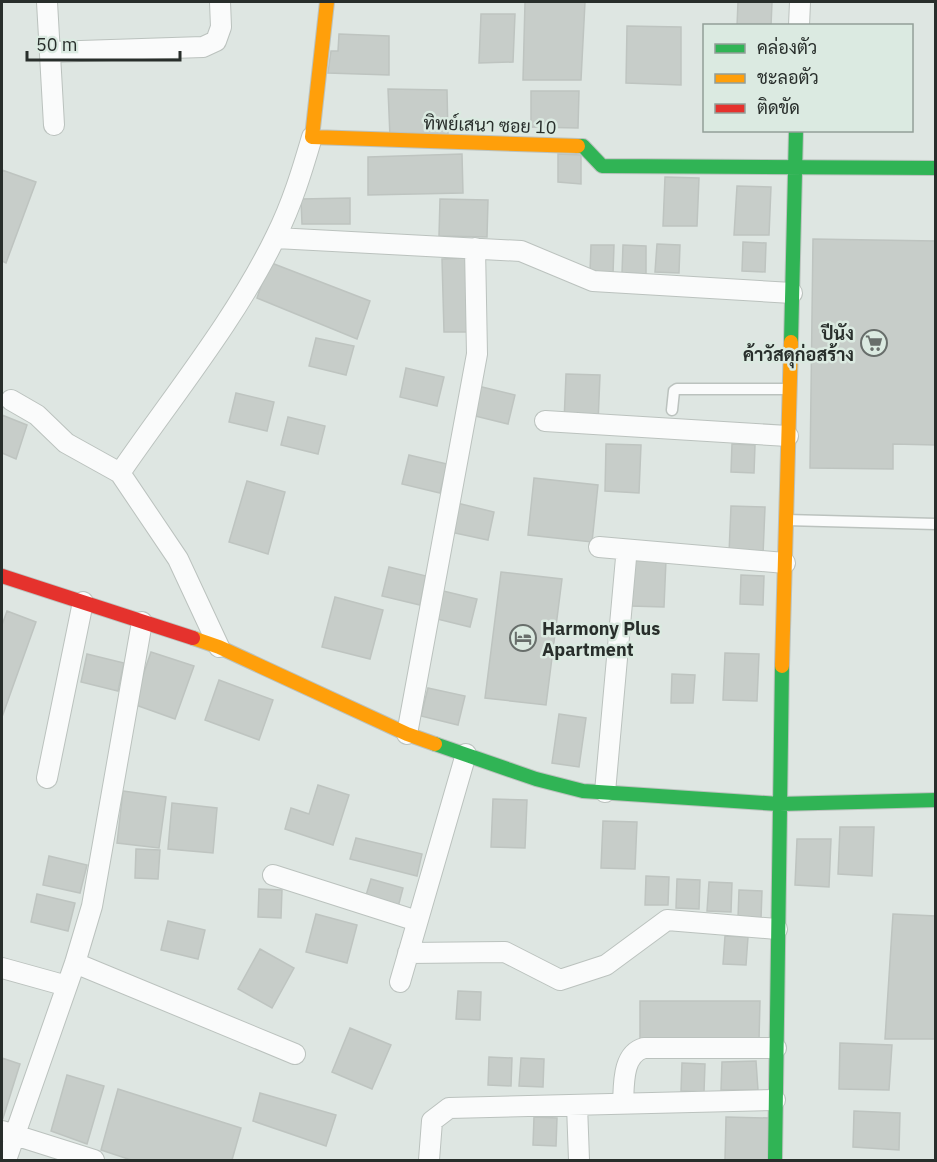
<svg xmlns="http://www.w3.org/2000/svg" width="937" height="1162" font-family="'IBM Plex Sans',Sarabun,sans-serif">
	<rect width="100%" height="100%" fill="#dee6e2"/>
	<path fill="#c7cdc9" stroke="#bec4c0" stroke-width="1.5" d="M525,2H585L581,80H523Z
		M738,2H772L771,26H737Z
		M481,14H515L513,62L479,63Z
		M627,26L681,27V85L626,83Z
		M339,34L389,36V75L328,73L331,51H338Z
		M388,89L447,90L448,137H390Z
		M531,91H579L578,128L531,127Z
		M462,154L463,193L368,195V157Z
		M558,154L581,155V184L558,182Z
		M2,170L36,182L6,263L2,261Z
		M665,177L699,178L697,226H663Z
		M737,186L771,187L769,235H734Z
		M350,198V224H302L301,199Z
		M440,199L488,200L487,237L439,236Z
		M813,239L936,241V445L893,444V469L810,468Z
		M743,242L766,243L765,272L742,271Z
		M657,244L680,245L679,273L655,272Z
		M591,245H614L613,274L590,272Z
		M623,245L646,246V274L622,273Z
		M466,258L469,332H444L442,259Z
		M269,262L370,301L357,339L257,298Z
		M316,338L354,346L346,375L309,366Z
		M406,368L444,377L437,406L400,397Z
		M566,374L600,375L598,423L564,422Z
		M478,386L515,395L508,424L471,415Z
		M236,393L274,402L267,431L229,422Z
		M2,415L27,425L16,459L2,453Z
		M288,417L325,426L318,454L281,445Z
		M606,444L641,445L639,493L605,491Z
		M732,444L755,445L754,473L731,472Z
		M409,455L447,464L440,493L402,484Z
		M534,478L598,485L592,542L528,535Z
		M247,481L285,492L268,554L229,542Z
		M457,503L494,512L488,540L450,532Z
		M731,506L765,507L763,555L729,554Z
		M632,559L666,560L664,607L630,606Z
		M389,567L426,576L420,605L382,596Z
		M501,572L562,579L546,705L485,698Z
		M741,575L764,576L763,605L740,604Z
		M439,590L477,599L470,627L433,618Z
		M335,597L383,610L370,659L322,647Z
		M7,611L36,622L2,717V625Z
		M151,652L194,666L175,719L133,704Z
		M725,653L759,654L757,701L723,700Z
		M87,654L124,663L118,691L81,682Z
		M672,674L695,675L693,703H671Z
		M219,680L273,700L259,740L205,720Z
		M428,688L465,696L458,725L421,716Z
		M559,714L586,718L579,767L552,763Z
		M318,785L349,795L333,845L285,829L291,808L309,814Z
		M123,791L166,797L159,848L117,843Z
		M493,799L527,800L525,848L491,847Z
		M172,803L217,808L213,853L168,849Z
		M603,821L637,822L635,869L601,868Z
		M840,827H874L872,876L838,874Z
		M356,838L422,854L417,876L350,859Z
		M797,839H831L829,887L795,885Z
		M136,849L160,850L158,879L135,878Z
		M49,856L87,865L80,893L43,885Z
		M646,876L669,877L668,905H645Z
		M371,879L403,888L397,911L364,902Z
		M677,879L700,880L699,909L676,908Z
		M709,882L732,883L731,912L707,911Z
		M259,889L282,890L281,918L258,917Z
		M739,890L762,891L761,919L738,918Z
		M37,894L75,903L68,931L31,922Z
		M316,914L357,925L347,963L306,952Z
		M893,914L936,916V1039H885Z
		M168,921L205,930L198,959L161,950Z
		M725,936L748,937L746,965L723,964Z
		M260,949L294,968L272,1008L238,989Z
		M458,991L481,992L480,1020L456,1019Z
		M640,1001H760L759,1040H640Z
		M350,1028L391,1045L372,1089L332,1072Z
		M840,1043L892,1045L889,1090L839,1089Z
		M489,1057L512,1058L511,1086L488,1085Z
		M2,1058L20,1064L3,1118L2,1117Z
		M521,1058L544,1059L543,1087L519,1086Z
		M756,1061L758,1090H721L722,1062Z
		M682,1063L705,1064L704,1092L681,1091Z
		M67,1075L104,1086L87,1144L51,1131Z
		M118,1089L241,1128L232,1160H131L101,1150Z
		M260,1093L336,1115L326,1146L253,1121Z
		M854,1111L900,1113L899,1150L853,1147Z
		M534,1117L557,1118L556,1146L533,1145Z
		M726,1117L769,1118L768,1160H725Z"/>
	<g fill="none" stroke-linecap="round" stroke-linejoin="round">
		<defs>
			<path id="lane" d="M672,410L674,391L677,389H789
				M786,520L936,524"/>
			<path id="street" d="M47,2L54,125
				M799,26L800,2
				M50,52L203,47L216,41L221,27L220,2
				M276,238L521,251L593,281L792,293
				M11,400L37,415L66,443L120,473
				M545,421L788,436
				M599,547L785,563
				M219,647L178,559L120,473C172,397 236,319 276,236C292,204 302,171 312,137
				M407,734L477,354L475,248
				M47,778L83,602
				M605,792L626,558
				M273,875L417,921
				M408,953L505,952L560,980L606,965L667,920L777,929
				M75,963L295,1054
				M2,968L67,986
				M400,982L466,754
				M623,1104C624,1085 622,1054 644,1048H776
				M577,1105L579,1160
				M2,1131L94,1160
				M6,1160L75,963L92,906L142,622
				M429,1160L432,1121L449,1108L775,1100"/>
			<path id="fast" d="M578,146H583L602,166L936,168
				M791,342L796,130
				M435,744L536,779L583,791L779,804L936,800
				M775,1160L782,666"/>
			<path id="slow" d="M327,2L312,137L578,146
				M193,638L219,647L407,734L435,744
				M782,666L791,342"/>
			<path id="jam" d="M2,576L193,638"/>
		</defs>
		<use href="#lane" stroke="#bbc2be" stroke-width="13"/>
		<use href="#street" stroke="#bbc2be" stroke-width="22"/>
		<use href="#fast" stroke="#bbc2be" stroke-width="16"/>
		<use href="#slow" stroke="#bbc2be" stroke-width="16"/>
		<use href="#jam" stroke="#bbc2be" stroke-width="16"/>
		<use href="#lane" stroke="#fafbfb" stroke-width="10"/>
		<use href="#street" stroke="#fafbfb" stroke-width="20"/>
		<use href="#fast" stroke="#30b455" stroke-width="14"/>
		<use href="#slow" stroke="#ff9f0a" stroke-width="14"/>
		<use href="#jam" stroke="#e5322d" stroke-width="14"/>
	</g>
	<defs>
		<symbol id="supermarket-ring" viewBox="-11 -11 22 22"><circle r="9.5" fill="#dbeae1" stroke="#686e6b" stroke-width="1.5"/><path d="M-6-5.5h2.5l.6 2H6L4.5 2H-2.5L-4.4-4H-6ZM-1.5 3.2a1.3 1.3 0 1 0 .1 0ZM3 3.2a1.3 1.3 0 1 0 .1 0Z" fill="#686e6b"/></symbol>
		<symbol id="hotel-ring" viewBox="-11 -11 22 22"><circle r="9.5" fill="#dbeae1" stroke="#686e6b" stroke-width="1.5"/><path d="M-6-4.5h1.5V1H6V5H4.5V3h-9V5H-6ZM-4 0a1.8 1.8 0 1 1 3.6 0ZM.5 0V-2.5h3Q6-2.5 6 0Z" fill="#686e6b"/></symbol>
	</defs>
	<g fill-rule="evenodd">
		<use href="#supermarket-ring" x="859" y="328" width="30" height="30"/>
		<use href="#hotel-ring" x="508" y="623" width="30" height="30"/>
	</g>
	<g text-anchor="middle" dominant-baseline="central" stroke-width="5" stroke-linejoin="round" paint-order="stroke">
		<g font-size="18" fill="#282e2b" stroke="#dbeae1">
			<text transform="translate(490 125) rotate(2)">ทิพย์เสนา ซอย 10</text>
		</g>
		<g font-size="18" font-weight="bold" fill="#282e2b" stroke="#dbeae1" text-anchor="end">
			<text x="854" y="333">ปีนัง<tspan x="854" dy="21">ค้าวัสดุก่อสร้าง</tspan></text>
			<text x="542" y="628" text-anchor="start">Harmony Plus<tspan x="542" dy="21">Apartment</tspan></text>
		</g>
	</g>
	<rect width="937" height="1162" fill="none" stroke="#282e2b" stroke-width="6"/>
	<rect x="703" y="24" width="210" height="108" fill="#dbeae1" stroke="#939f98" stroke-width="1.5"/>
	<rect x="715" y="44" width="30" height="9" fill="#30b455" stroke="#939f98" stroke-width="1.5"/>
	<text x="757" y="54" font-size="18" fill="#282e2b">คล่องตัว</text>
	<rect x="715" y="74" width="30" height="9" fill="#ff9f0a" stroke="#939f98" stroke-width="1.5"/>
	<text x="757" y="84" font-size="18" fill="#282e2b">ชะลอตัว</text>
	<rect x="715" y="104" width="30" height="9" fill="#e5322d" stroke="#939f98" stroke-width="1.5"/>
	<text x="757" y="114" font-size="18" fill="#282e2b">ติดขัด</text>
	<path d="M27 51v9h153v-9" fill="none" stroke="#282e2b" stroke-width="3"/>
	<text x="36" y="51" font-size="18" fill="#282e2b" stroke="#dbeae1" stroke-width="4.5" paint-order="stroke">50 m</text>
</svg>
